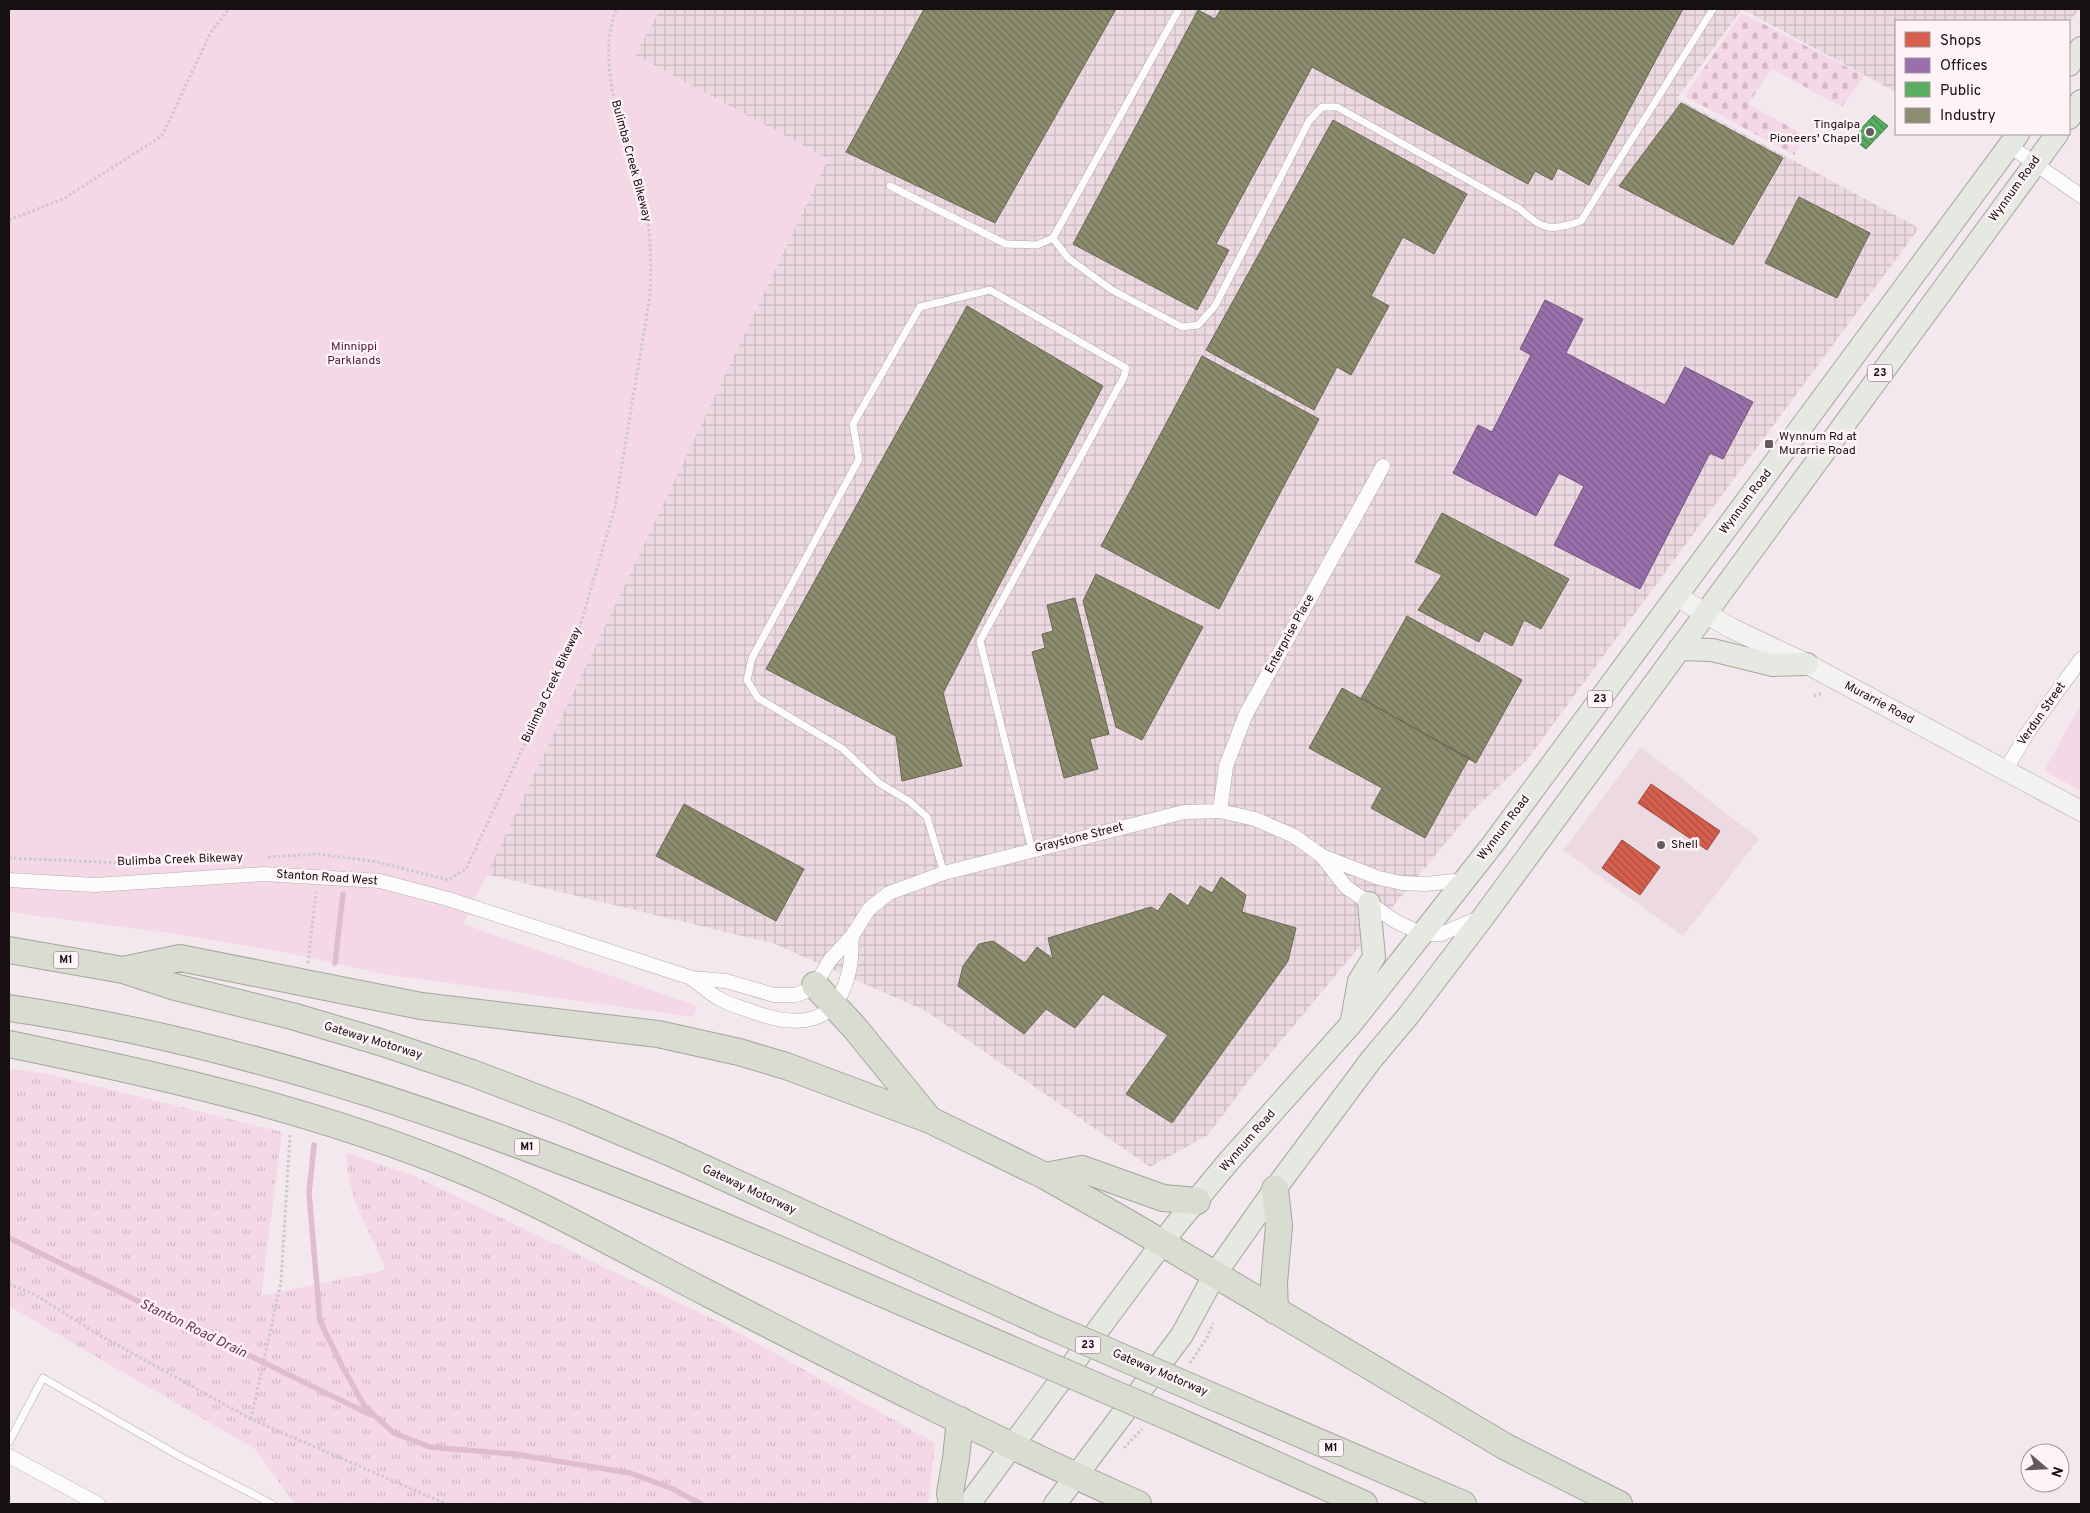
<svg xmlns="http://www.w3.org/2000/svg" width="2090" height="1513" font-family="Overpass,sans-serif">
	<defs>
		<pattern id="industrial-grid" width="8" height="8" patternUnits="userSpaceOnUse" patternTransform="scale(1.25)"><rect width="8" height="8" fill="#ecd9e2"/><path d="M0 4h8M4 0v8" fill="none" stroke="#cab9c1"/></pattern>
		<pattern id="grass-tufts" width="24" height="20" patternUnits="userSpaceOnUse" patternTransform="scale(1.25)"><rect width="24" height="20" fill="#f5d8e5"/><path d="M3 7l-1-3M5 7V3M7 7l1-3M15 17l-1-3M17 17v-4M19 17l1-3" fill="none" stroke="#d1b8c3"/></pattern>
		<pattern id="cemetery-stones" width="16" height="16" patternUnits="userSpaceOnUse" patternTransform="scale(1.25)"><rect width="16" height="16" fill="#f5d8e5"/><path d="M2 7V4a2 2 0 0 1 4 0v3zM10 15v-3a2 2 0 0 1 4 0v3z" fill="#d1b8c3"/></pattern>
		<pattern id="shops-back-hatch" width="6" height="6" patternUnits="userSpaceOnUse" patternTransform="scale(1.25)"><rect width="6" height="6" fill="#d6604d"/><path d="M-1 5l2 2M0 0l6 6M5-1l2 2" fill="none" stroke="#ad4e3f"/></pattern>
		<pattern id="offices-back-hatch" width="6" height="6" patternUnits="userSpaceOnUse" patternTransform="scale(1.25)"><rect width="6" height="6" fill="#9970ab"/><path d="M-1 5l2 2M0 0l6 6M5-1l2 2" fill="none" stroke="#7c5b8a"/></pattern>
		<pattern id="public-back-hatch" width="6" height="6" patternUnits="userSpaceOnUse" patternTransform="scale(1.25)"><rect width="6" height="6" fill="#5aae61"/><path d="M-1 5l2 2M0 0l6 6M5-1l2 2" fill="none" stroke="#498c4f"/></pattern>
		<pattern id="industry-back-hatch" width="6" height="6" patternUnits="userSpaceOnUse" patternTransform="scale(1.25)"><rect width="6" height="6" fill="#8c8c6e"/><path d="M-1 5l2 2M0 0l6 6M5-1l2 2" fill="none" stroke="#717159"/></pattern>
	</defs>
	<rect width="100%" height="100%" fill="#f2e8ed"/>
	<path fill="#ecd9e2" d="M1641,747L1759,839L1683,936L1563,850Z"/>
	<path fill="url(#industrial-grid)" d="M660,9H2079L2069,23L1896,21V92L1742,9L1677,98L1919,228L1526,761L1472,811L1252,1076L1208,1135L1150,1167L926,1011L775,944L486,874L828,159L635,55Z"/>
	<path fill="url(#grass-tufts)" d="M9,1069L48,1074L282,1132L261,1296L386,1270C371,1232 345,1195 347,1153L414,1176L719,1322L935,1443L929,1499L925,1504H295L255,1449L9,1306Z"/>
	<path fill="url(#cemetery-stones)" d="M1742,13L1864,76L1842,107L1772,69L1748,104L1806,136L1794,155L1685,96Z"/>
	<path fill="#f5d8e5" d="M9,9H660L635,55L828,159L463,924L697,1006L694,1017L384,974L283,952L183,935L9,912Z
		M2081,704V791L2044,771Z"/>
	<path fill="url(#shops-back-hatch)" stroke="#9c483b" d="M1651,784L1720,831L1707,850L1638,803Z
		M1622,840L1660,867L1640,895L1602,868Z"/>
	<path fill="url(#offices-back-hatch)" stroke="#72537d" d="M1545,300L1583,319L1566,353L1665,405L1685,367L1753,402L1723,459L1710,453L1640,589L1554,545L1584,486L1559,473L1536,516L1453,473L1478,425L1492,432L1531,355L1520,349Z"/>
	<path fill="url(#public-back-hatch)" stroke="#467f49" d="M1874,115L1888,126L1866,149L1852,138Z"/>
	<path fill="url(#industry-back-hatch)" stroke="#696752" d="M924,9H1116L995,223L846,152Z
		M1221,9H1683L1589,185L1558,168L1552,180L1535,171L1528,184L1312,67L1216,244L1229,250L1197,310L1073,244L1198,10L1215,19Z
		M1681,103L1783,158L1733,245L1619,186Z
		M1333,120L1467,194L1434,254L1403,237L1371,296L1389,306L1351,375L1337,367L1314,410L1206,350Z
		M1799,197L1870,233L1837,298L1765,263Z
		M967,306L1103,386L943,693L962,766L902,781L896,736L766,669Z
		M1202,356L1319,419L1219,609L1101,546Z
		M1442,513L1569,579L1541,629L1524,620L1512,646L1484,631L1479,642L1418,610L1442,575L1415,562Z
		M1096,574L1203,627L1142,740L1116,727L1083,601Z
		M1075,598L1109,734L1090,739L1098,769L1064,778L1032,652L1045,648L1042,634L1053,631L1047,605Z
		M1407,616L1522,680L1476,763L1361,698Z
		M1342,688L1469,758L1425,838L1371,808L1382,788L1309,748Z
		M684,804L804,869L776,921L656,856Z
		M1221,877L1246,895L1242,912L1296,928L1288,961L1172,1123L1126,1094L1168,1035L1103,994L1075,1028L1046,1009L1024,1034L958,986L963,966L979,944L993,941L1025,963L1037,947L1053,959L1048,938L1151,907L1158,911L1170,893L1188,906L1200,886L1212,893Z"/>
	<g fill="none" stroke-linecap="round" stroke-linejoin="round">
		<path stroke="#e0bdce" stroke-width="5.5" d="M335,963L343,894
			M314,1145L309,1193L320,1321L342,1366L365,1407L394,1433L430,1447L514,1454L630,1473L673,1489L701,1504
			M9,1238L371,1415"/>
		<defs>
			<path id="lane" d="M890,186L1006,244L1037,245L1053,238L1179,9
				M1053,238L1068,258L1112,290L1182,327L1198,325L1215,306L1309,121L1322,107H1337L1520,209C1543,231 1552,231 1581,221L1713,9
				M944,873L927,817L909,801L879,783L843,749L758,698L747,680L752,658L859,459L853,424L920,307L990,290L1126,368L1124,377L980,641L1032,850
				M9,1442L43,1378L181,1457L272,1504"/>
			<path id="street" d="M2010,146L2081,196
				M2005,771L2028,732L2081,659
				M1220,811L1226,766L1246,714L1383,466
				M1322,856L1346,887L1395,921L1422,934H1441L1479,918
				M9,880L95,885L264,874L380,881L448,899L692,978L726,981L774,995H795L804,992L815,985L830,960L852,936L869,909L889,893L944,873L1184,812L1220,811L1255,819L1294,836L1322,856L1379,878L1402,883L1425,884L1465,880
				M692,979C701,985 710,994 720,999C728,1004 739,1007 748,1010C797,1029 839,1028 850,966C852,957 851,946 852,936
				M9,1456L98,1504"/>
			<path id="secondary" d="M1676,596L1731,628L1807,664L2081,811"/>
			<path id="primary" d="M2069,65L2081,48
				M2069,118L2081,101
				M1679,649L1712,650L1773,665L1807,664
				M1352,1020L1359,981L1374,957L1369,903
				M969,1504L1175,1226L1229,1161L1351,1024L1493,844L2018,134
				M1055,1504L1182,1335L1215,1274L1275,1189L1371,1060L1408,1016L1484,916L2057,134"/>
			<path id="highway" d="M9,950L123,970L175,987L292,1016L380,1042L472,1073L574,1112L671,1153L1045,1324
				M123,970L180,958L421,1006L658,1034L739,1052L786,1066L930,1120L1045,1176L1130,1224L1506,1447L1619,1504
				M815,985L854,1027L929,1119
				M9,1008C365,1060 694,1213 1022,1354
				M9,1044C154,1074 297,1106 436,1160C530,1196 618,1247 707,1293C849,1366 992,1439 1138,1504
				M1045,1176L1082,1169L1163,1198L1197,1201
				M1275,1189L1279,1226L1274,1283L1275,1311
				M1200,1391L1463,1504
				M1178,1421L1364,1504
				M952,1504L950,1493L956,1458L960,1420"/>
		</defs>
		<use href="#lane" stroke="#b3acaf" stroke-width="8"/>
		<use href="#street" stroke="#b3acaf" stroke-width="15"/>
		<use href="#secondary" stroke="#b3acaf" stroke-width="21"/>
		<use href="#primary" stroke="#a4a69c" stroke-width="24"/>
		<use href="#highway" stroke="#a4a69c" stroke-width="28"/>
		<path stroke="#ccc9cb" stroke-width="3" stroke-dasharray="2.5 2.5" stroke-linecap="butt" d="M9,220L63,199L162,136L211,32L229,9
			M1814,696L1822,693
			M268,857L319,854L378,862L448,880L466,869L580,626L615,507L650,295C651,270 651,246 648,222C637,151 591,81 616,9
			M9,858L123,863L239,858
			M308,963L316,892
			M9,1284L34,1294L94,1332L251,1419L446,1504
			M1190,1363L1207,1338L1213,1323
			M251,1419L281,1282L290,1135
			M1124,1448L1142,1429"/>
		<use href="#lane" stroke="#fdfcfc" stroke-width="7"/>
		<use href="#street" stroke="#fdfcfc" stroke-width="14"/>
		<use href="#secondary" stroke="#f2f2f0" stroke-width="20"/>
		<use href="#primary" stroke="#e6e9e2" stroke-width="22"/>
		<use href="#highway" stroke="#d8dcd1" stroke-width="26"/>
		<defs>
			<path id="highway-bridge" d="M1045,1324L1200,1391
				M1022,1354L1178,1421"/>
		</defs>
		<use href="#highway-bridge" stroke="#a4a69c" stroke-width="28" stroke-linecap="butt"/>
		<use href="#highway-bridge" stroke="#d8dcd1" stroke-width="26"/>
	</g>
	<g fill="#635c5f" stroke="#fff3f8" stroke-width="2">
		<circle cx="1870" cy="132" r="5"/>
		<rect x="1764" y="439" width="10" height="10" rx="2.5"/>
		<circle cx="1661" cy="845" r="5"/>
	</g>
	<g text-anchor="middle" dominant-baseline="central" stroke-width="5" stroke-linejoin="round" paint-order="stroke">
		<g fill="#fff3f8" stroke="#5c5457" stroke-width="1">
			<rect x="1867.5" y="364.5" width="25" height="17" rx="4"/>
			<rect x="1587.5" y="690.5" width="25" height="17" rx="4"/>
			<rect x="53.5" y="951.5" width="25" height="17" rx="4"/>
			<rect x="514.5" y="1138.5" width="25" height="17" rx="4"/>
			<rect x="1075.5" y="1336.5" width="25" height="17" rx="4"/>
			<rect x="1318.5" y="1439.5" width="25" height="17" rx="4"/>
		</g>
		<g font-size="11" font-weight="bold" fill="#161012">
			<text x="1880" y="373">23</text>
			<text x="1600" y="699">23</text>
			<text x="66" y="960">M1</text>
			<text x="527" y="1147">M1</text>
			<text x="1088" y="1345">23</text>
			<text x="1331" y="1448">M1</text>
		</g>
		<g font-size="12" fill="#161012" stroke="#fff3f8" text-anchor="start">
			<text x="1860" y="125" text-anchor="end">Tingalpa<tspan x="1860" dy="14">Pioneers' Chapel</tspan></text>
			<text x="1779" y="437">Wynnum Rd at<tspan x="1779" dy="14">Murarrie Road</tspan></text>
			<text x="1671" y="845">Shell</text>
		</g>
		<g font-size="12" fill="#161012" stroke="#fff3f8">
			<text transform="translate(631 161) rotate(75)">Bulimba Creek Bikeway</text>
			<text transform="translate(2015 189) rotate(-54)">Wynnum Road</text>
			<text transform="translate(1746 502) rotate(-53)">Wynnum Road</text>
			<text transform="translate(1290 634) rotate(-61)">Enterprise Place</text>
			<text transform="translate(552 685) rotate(-65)">Bulimba Creek Bikeway</text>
			<text transform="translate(1879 703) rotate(28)">Murarrie Road</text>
			<text transform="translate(2042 714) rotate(-55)">Verdun Street</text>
			<text transform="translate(1504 828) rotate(-53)">Wynnum Road</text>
			<text transform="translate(1079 838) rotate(-14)">Graystone Street</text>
			<text transform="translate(180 860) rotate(-2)">Bulimba Creek Bikeway</text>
			<text transform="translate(327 878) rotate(4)">Stanton Road West</text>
			<text transform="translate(373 1041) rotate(17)">Gateway Motorway</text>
			<text transform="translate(1248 1141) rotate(-49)">Wynnum Road</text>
			<text transform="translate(749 1190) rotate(25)">Gateway Motorway</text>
			<text transform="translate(1160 1373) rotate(23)">Gateway Motorway</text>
		</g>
		<g font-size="12" fill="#4d1734" stroke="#fff3f8">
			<text x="354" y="347">Minnippi<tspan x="354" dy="14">Parklands</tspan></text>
		</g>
		<g font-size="14" font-style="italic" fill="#6e3552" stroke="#fff3f8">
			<text transform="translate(193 1329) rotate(26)">Stanton Road Drain</text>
		</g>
	</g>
	<rect width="2090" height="1513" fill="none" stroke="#161012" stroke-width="20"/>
	<rect x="1895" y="20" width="175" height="115" fill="#fff3f8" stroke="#a2989c"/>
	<rect x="1905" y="32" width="25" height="15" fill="#d6604d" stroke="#a2989c"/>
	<text x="1940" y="45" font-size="15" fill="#161012">Shops</text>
	<rect x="1905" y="58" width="25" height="15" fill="#9970ab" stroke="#a2989c"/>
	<text x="1940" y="70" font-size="15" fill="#161012">Offices</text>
	<rect x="1905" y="82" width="25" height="15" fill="#5aae61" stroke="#a2989c"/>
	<text x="1940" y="95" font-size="15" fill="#161012">Public</text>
	<rect x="1905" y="108" width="25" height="15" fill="#8c8c6e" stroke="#a2989c"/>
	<text x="1940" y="120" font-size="15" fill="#161012">Industry</text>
	<g transform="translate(2045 1468) rotate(109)"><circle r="24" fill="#fff3f8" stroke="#a2989c"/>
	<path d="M0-4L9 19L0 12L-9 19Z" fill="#635c5f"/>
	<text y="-8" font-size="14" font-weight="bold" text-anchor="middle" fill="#161012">N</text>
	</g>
</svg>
